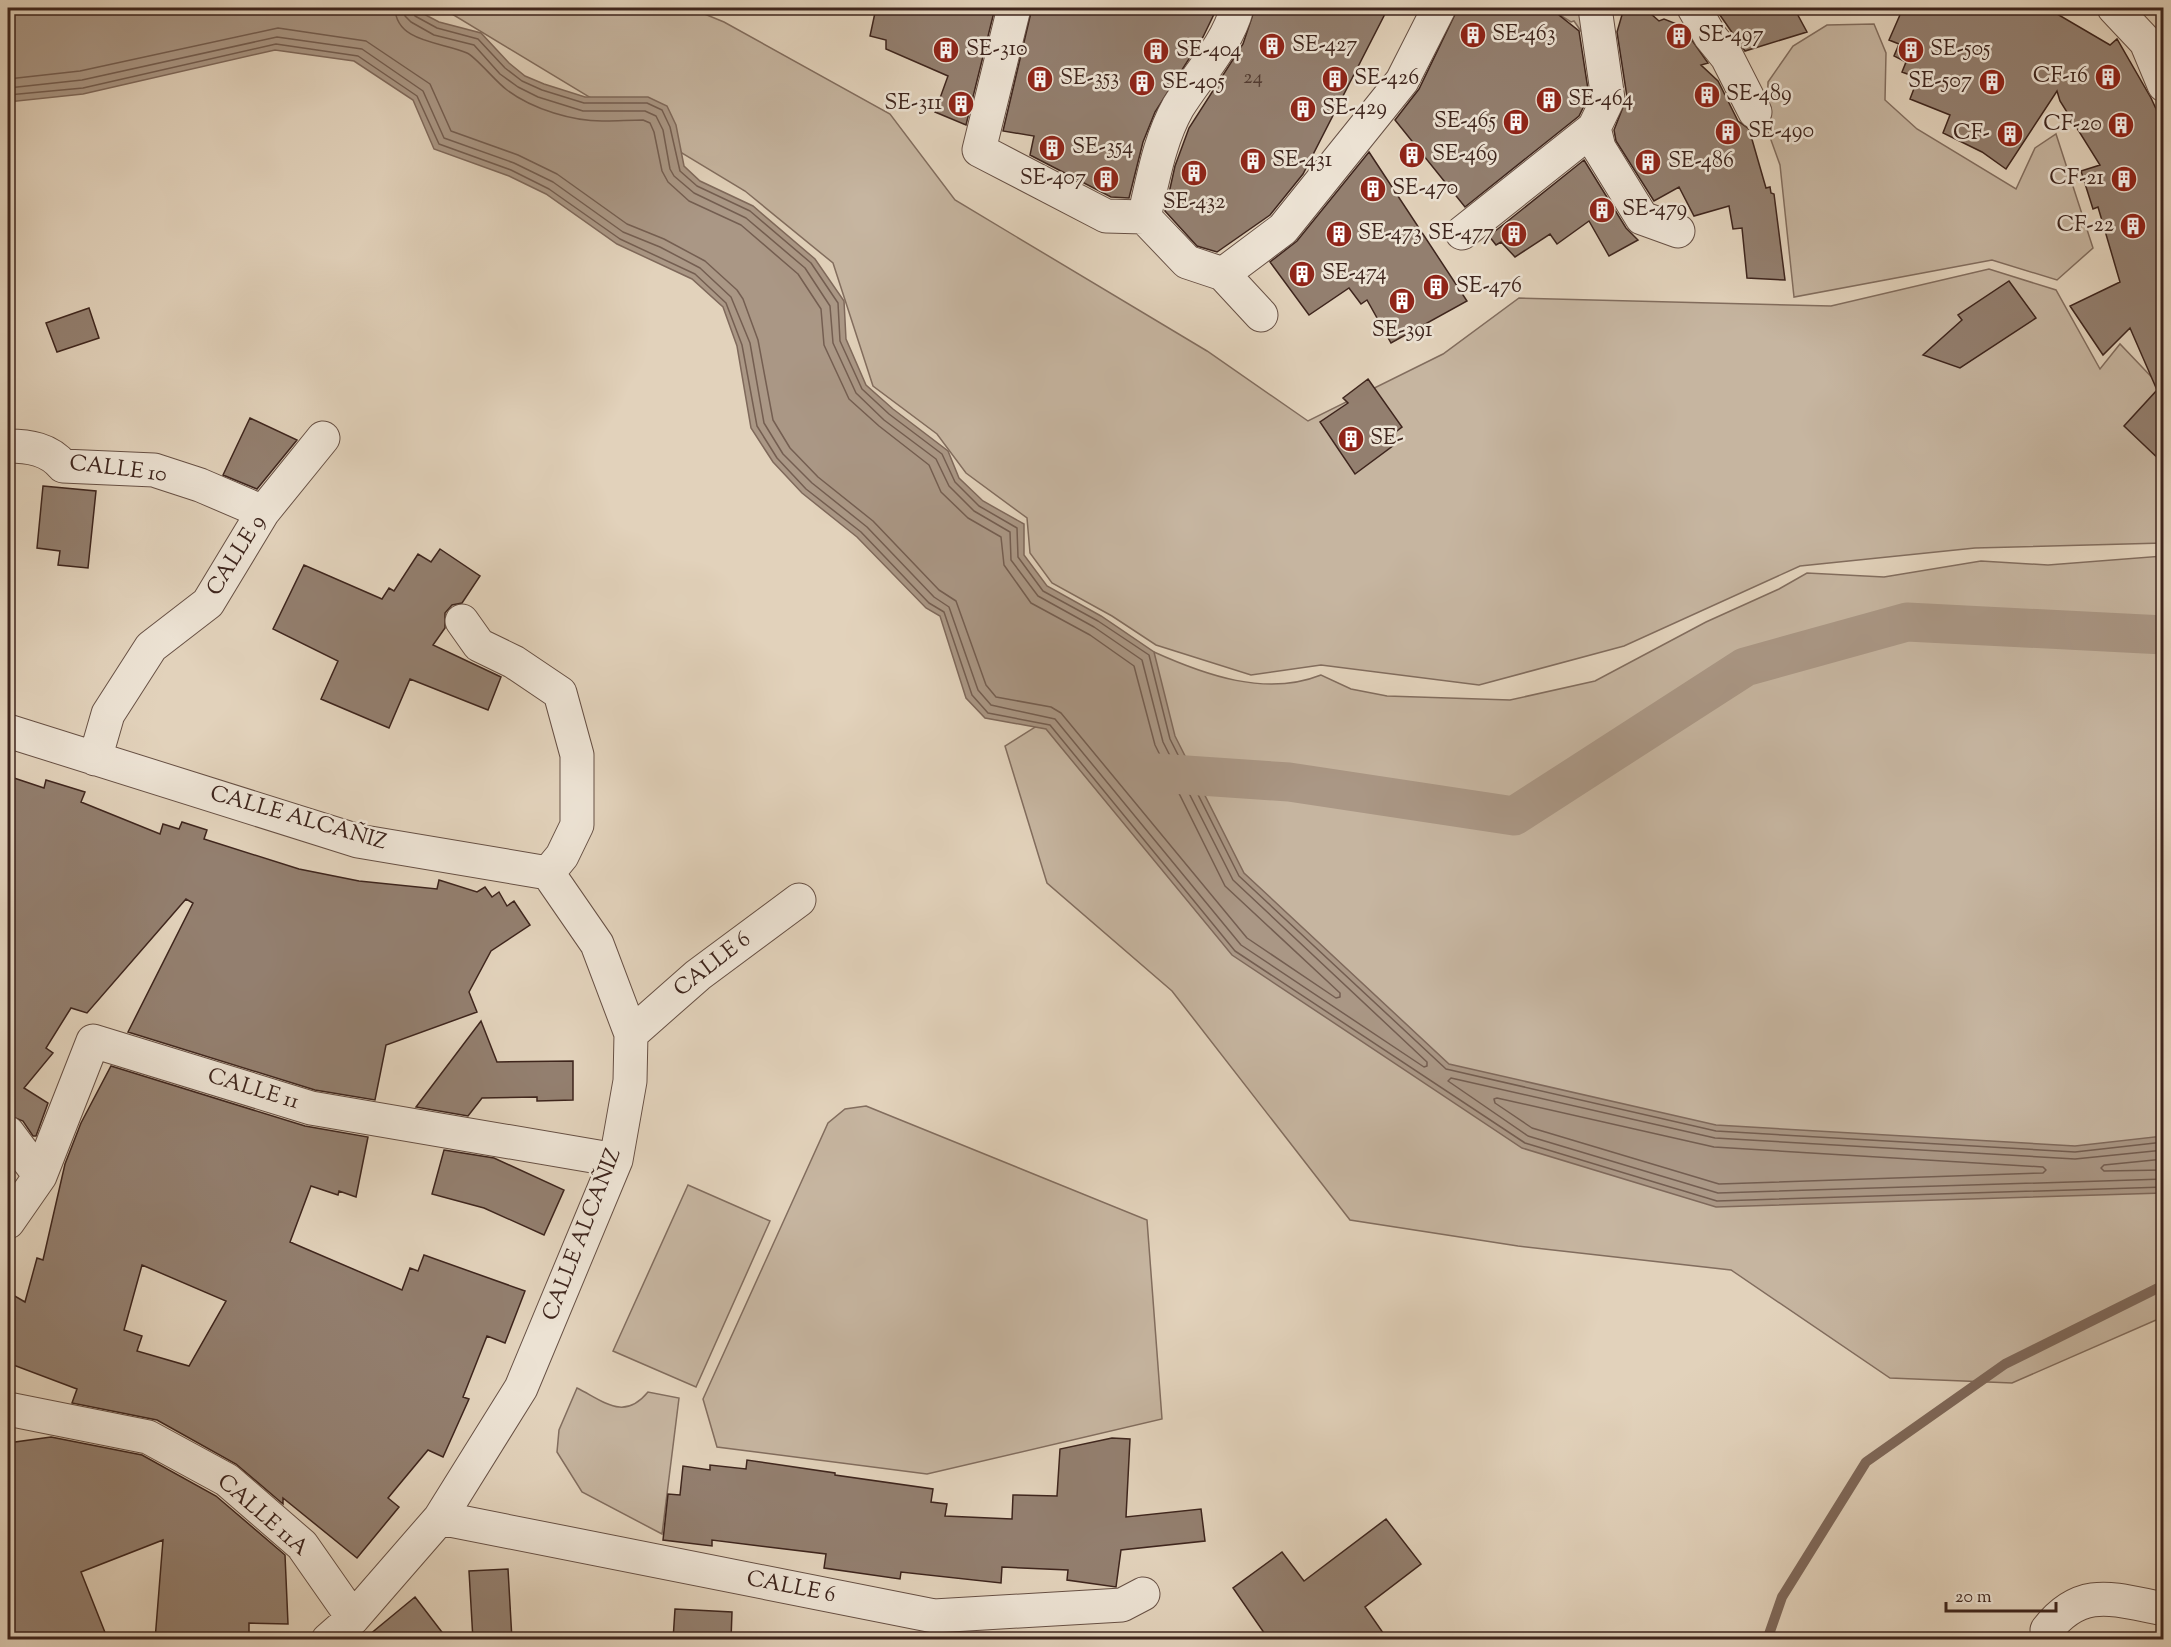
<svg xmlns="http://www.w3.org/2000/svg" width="2171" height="1647" font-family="'Sorts Mill Goudy',serif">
	<rect width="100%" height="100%" fill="#e2d2bb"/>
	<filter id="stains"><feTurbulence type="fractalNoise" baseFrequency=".00333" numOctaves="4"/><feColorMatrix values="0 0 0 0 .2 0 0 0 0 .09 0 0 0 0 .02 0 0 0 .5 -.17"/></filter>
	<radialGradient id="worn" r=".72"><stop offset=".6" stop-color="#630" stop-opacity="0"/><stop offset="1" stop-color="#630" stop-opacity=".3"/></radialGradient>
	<path fill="#c6b5a0" stroke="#826d5e" stroke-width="1.5" d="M442,8H690L724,22L890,114L955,200L1207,351L1308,421L1443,354L1519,298L1831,306L1989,269L2056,290L2100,369L2120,344L2163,389V543L1975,548L1800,566L1624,646L1479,685L1321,665L1251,675L1156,645L1112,616L1052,583L1030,553L1027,518L966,473L937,434L873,386L833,263L745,191Z
		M1542,8H1581L1585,37L1574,21L1571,22L1557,13L1553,15Z
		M1874,24L1886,53L1885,100L1917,129L2016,189L2035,148L2056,134L2093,248L2057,280L1992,260L1794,297L1780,165L1767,129L1768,82L1793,46L1827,25Z
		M2163,556V1317L2012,1383L1890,1378L1731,1270L1518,1246L1350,1220L1172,991L1047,883L1005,746L1154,652C1205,675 1266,697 1321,675L1351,689L1387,696L1510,700L1595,681L1706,622L1779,589L1807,573L1884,577L1981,561L2048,565Z
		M866,1106L1147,1220L1162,1419L927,1474L717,1447L703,1399L828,1123L845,1109Z
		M688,1185L770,1221L696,1387L613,1351Z
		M577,1388C605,1402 624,1421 648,1392L679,1398L662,1534L582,1492L557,1452L559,1430Z"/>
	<path fill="#aa9785" stroke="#7f695b" stroke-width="1.5" d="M8,8H417L418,11L439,22L481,33L509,63L525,76L544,84L585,97H648L667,106L676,125L684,166L700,181L753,206L815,259L844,301L846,339L866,385L893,409L948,451L959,478L983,501L1024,524V555L1047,586L1101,616L1154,652L1175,736L1244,873L1449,1064L1716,1125L2075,1146L2163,1136V1193L1716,1207L1522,1148L1232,955L1046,729L985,718L966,698L940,616L926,608L857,537L802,493L773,462L751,428L737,346L723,307L692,279L617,244L546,194L509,176L434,149L413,100L354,61L275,50L83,94L8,102Z"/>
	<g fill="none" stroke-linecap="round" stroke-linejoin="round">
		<path stroke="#745e51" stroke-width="1.5" d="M412,8L415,16L437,28L478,39L505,68L522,81L542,90L584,103H647L662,110L670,127L680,171L697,186L750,211L811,263L838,303L840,341L862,389L889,414L942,454L955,482L979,506L1017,528L1018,557L1043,591L1098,621L1149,655L1170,739L1239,876L1446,1069L1716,1131L2075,1152L2164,1142
			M8,79L80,71L278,28L366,41L430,84L451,131L518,155L557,174L627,224L664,239L705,261L737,290L743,299L758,340L773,420L790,448L818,477L873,521L939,590L956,601L986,685L996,697L1051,707L1061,713L1247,938L1336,998L1340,997V993L1225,886L1155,745L1134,666L1090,635L1031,603L1004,565L1001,537L968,518L941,492L929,465L879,426L849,399L824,345L821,309L798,274L741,225L689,201L668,182L662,171L654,132L650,123L643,120C630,120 618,121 606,121C574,122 532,109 507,90C496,82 476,57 467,53C443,42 396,43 395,8
			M8,88L82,80L277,37L362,49L423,91L444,138L514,163L553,182L623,232L660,247L700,268L731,297L750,343L764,423L783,454L812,483L867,527L934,597L949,607L978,690L991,705L1055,719L1241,945L1424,1067L1427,1066V1062L1233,880L1163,742L1142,660L1094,627L1038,596L1011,560L1010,532L974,511L949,486L936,459L884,420L856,393L833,343L830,306L805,268L746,218L694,193L674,176L670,169L663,130L656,116L645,111H583L538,97L518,87L500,74L474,45L434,35L411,22L405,16L404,8
			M8,95L83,88L276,44L358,56L417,96L439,144L511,170L549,189L620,239L695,274L726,303L742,345L757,426L777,458L806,489L861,532L929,603L944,612L972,695L988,713L1050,725L1235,951L1525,1143L1717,1201L2164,1187
			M1497,1098L1714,1147L2043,1167L2046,1170L2043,1173L1719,1184L1532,1128L1495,1103L1494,1099Z
			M2164,1150L2075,1159L1715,1138L1451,1078L1448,1081L1528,1136L1718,1193L2164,1179
			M2164,1159L2104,1165L2101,1168L2104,1171L2164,1170"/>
		<path stroke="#7f695b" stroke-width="10" d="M1767,1640L1782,1597L1866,1462L2005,1364L2164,1285"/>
		<path stroke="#aa9785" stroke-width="39" d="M1142,772L1289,782L1514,816L1745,667L1907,622L2164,635"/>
	</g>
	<path fill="#937f6f" stroke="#3e251d" stroke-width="1.5" fill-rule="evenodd" d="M876,8H995L966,125L935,112L948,76L886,49V40L870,36Z
		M1032,8H1217L1203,37L1155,112L1143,142L1129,198L1111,197L1030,155L1034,136L1003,131Z
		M1255,8H1388L1303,174L1270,215L1217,252L1197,246L1165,211L1175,166L1189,128L1243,44Z
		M1458,8H1550L1579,31L1589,96L1579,116L1465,207L1395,120L1419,89Z
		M1624,8H1635L1651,14L1659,21L1664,19L1682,26L1708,63L1701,65L1718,81L1738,121L1749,129L1766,188L1770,187L1771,193L1774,194L1785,280L1747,278L1742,228L1733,229L1729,206L1694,216L1679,187L1654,201L1616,141L1614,130L1627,97L1617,32Z
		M1715,8H1794L1807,32L1745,51Z
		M1903,8H2047L2110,45L2117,39L2151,98L2163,124V463L2124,426L2157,390L2130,328L2103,355L2070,306L2120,282L2098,207L2093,209L2081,171L2100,165L2060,101L2057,91L2006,169L1982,152L1943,133L1950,115L1910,99L1918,78L1902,72L1906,62L1894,56L1899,44L1889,40Z
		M1369,152L1467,301L1391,343L1367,300L1361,304L1349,288L1309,315L1270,262L1297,241Z
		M1584,160L1626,228L1638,240L1609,256L1589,221L1557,244L1550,234L1515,257L1501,242L1496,245L1489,236Z
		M2009,281L2036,318L1960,368L1923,355L1962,320L1958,315Z
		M89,308L99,338L57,352L46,323Z
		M1368,379L1402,427L1389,437L1394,445L1355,474L1320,422L1348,403L1343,398Z
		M250,418L297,440L257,489L223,475Z
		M43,486L96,491L88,568L58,565L60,551L37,548Z
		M440,549L480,576L462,603L452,605L445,613V628L433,645L501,677L488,710L410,679L389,728L321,699L338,661L273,629L304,565L382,599L389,588L394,591L418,554L431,562Z
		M8,776L44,788L46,780L85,792L81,802L160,834L163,824L179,829L182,822L207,830L204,839L299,869L359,881L437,889L439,880L477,892L485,887L492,897L499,892L507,906L514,901L530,925L491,951L469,992L477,1012L386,1045L375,1100L315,1090L128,1032L193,903L186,899L87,1013L71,1008L46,1048L53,1053L24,1088L48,1103L36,1136H33L23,1121L8,1115Z
		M481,1021L497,1062L573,1061V1100L537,1101V1097L482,1098L468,1116L416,1107Z
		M111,1066L305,1126L368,1137L356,1197L339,1191L338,1195L311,1186L290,1242L402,1290L410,1268L418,1271L424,1255L525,1291L505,1343L487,1336L463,1397L469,1399L443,1457L428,1450L388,1498L399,1507L357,1558L283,1498V1504L236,1464L157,1420L72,1403L77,1389L8,1363V1292L25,1302L37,1258L43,1260L65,1164L81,1123ZM142,1265L226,1301L189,1366L137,1351L142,1336L124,1330Z
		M444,1150L494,1158L564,1190L544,1235L484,1208L432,1194Z
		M51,1437L142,1455L216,1496L285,1555L288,1624L249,1623V1640H155L163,1540L81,1572L108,1640H8V1443Z
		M1112,1438L1130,1439L1126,1517L1201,1509L1205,1541L1121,1550L1116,1587L1067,1580L1068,1570L1002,1567L1001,1583L901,1572L900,1579L824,1568L826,1554L712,1540V1546L663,1540L668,1494L680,1495L683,1466L710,1470V1465L746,1469L747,1460L835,1473V1475L933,1489L931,1502L947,1504L945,1516L1012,1519L1013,1495L1057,1496L1060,1449Z
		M1386,1519L1421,1564L1365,1607L1388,1640H1269L1233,1588L1282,1552L1304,1581Z
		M508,1569L512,1640H473L469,1571Z
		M415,1597L448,1640H363Z
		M675,1609L732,1612L731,1640H673Z"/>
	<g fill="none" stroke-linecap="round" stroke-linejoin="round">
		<defs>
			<path id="minor" d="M1014,8L979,150L1106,216L1144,217L1187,262L1223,274L1261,315
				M1694,8L1710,36L1727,57L1755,112
				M2114,8L2146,42L2164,85
				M1594,128L1599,148L1642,218L1678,231
				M1144,217C1153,180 1159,141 1178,107C1198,75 1227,45 1237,8
				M1462,233L1594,128L1608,99L1595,8
				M1223,274L1283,229L1402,81L1439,8
				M8,446C29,446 49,449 63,466L154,470L200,485L263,512
				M462,621L479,645L514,662L560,693L577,755V825L562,856L548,873
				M8,731L358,841L548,873L597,944L631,1034L630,1081L616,1160L521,1388L440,1518L353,1618L328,1640
				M95,759L108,714L151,647L208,603L263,512L323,438
				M631,1034L698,975L799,900
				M8,1133L40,1176
				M8,1222L40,1176L93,1041L311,1108L616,1160
				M8,1409L148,1437L227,1480L302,1545L353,1618
				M440,1518L934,1616L1122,1605L1143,1594
				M2047,1630C2082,1585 2115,1600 2164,1609"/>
		</defs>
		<use href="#minor" stroke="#675044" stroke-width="35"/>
		<use href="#minor" stroke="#ece2d3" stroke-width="33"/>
	</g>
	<defs>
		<symbol id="building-disc" viewBox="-11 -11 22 22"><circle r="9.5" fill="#8f2418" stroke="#ece2d3"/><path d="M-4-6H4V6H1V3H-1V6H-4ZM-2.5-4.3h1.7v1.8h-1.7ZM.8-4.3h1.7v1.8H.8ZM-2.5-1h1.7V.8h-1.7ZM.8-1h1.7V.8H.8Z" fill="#fff"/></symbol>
	</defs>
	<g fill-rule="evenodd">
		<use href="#building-disc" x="1458" y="20" width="30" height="30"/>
		<use href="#building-disc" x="1664" y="21" width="30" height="30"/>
		<use href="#building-disc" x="1257" y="31" width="30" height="30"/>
		<use href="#building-disc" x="931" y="35" width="30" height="30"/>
		<use href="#building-disc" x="1896" y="35" width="30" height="30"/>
		<use href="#building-disc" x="1141" y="36" width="30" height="30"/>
		<use href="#building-disc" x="2093" y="62" width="30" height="30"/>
		<use href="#building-disc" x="1025" y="64" width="30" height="30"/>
		<use href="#building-disc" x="1320" y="64" width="30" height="30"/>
		<use href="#building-disc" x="1977" y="67" width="30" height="30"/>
		<use href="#building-disc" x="1127" y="68" width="30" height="30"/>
		<use href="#building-disc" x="1692" y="80" width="30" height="30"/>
		<use href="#building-disc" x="1534" y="85" width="30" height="30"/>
		<use href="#building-disc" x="946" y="89" width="30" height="30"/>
		<use href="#building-disc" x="1288" y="94" width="30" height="30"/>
		<use href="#building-disc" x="1501" y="107" width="30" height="30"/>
		<use href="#building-disc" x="2106" y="110" width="30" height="30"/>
		<use href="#building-disc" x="1713" y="117" width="30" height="30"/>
		<use href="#building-disc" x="1995" y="119" width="30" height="30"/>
		<use href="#building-disc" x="1037" y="133" width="30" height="30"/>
		<use href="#building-disc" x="1397" y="140" width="30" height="30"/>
		<use href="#building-disc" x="1238" y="146" width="30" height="30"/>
		<use href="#building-disc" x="1633" y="147" width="30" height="30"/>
		<use href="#building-disc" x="1179" y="158" width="30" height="30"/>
		<use href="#building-disc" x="1091" y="164" width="30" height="30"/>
		<use href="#building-disc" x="2109" y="164" width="30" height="30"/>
		<use href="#building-disc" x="1358" y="174" width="30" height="30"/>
		<use href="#building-disc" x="1587" y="195" width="30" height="30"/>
		<use href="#building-disc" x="2118" y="211" width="30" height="30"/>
		<use href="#building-disc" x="1324" y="219" width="30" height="30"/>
		<use href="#building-disc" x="1499" y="219" width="30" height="30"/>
		<use href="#building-disc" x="1287" y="259" width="30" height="30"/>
		<use href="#building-disc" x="1421" y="272" width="30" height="30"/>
		<use href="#building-disc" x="1387" y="286" width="30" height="30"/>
		<use href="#building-disc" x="1336" y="424" width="30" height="30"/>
	</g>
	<g text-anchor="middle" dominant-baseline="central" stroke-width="5" stroke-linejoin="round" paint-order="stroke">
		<g font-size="20" fill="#533c32">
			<text x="1253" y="78">24</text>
		</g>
		<g font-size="22" fill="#3e251d" stroke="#ece2d3" text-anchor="start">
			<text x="1492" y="35">SE-463</text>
			<text x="1698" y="36">SE-497</text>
			<text x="1292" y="46">SE-427</text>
			<text x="966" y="50">SE-310</text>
			<text x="1930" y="50">SE-505</text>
			<text x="1176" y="51">SE-404</text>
			<text x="2088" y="77" text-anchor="end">CF-16</text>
			<text x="1060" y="79">SE-353</text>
			<text x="1354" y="79">SE-426</text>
			<text x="1972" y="82" text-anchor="end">SE-507</text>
			<text x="1162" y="83">SE-405</text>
			<text x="1726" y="95">SE-489</text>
			<text x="1568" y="100">SE-464</text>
			<text x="942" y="104" text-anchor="end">SE-311</text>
			<text x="1322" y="109">SE-429</text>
			<text x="1496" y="122" text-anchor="end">SE-465</text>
			<text x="2102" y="125" text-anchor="end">CF-20</text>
			<text x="1748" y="132">SE-490</text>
			<text x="1990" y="134" text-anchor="end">CF-</text>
			<text x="1072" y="148">SE-354</text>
			<text x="1432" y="155">SE-469</text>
			<text x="1272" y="161">SE-431</text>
			<text x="1668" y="162">SE-486</text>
			<text x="1086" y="179" text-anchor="end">SE-407</text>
			<text x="2104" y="179" text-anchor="end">CF-21</text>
			<text x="1392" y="189">SE-470</text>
			<text x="1194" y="203" text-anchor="middle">SE-432</text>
			<text x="1622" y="210">SE-479</text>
			<text x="2114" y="226" text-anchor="end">CF-22</text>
			<text x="1358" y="234">SE-473</text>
			<text x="1494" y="234" text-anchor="end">SE-477</text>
			<text x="1322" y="274">SE-474</text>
			<text x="1456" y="287">SE-476</text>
			<text x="1402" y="331" text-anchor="middle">SE-391</text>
			<text x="1370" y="439">SE-</text>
		</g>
		<g font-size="22" fill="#3e251d" stroke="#ece2d3">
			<text transform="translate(118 470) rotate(7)">CALLE 10</text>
			<text transform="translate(237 556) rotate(-58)">CALLE 9</text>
			<text transform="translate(298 819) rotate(16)">CALLE ALCAÑIZ</text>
			<text transform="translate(713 965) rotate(-38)">CALLE 6</text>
			<text transform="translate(253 1090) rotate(17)">CALLE 11</text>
			<text transform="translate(583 1235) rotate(-69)">CALLE ALCAÑIZ</text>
			<text transform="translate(262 1516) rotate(41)">CALLE 11A</text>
			<text transform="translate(791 1588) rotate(11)">CALLE 6</text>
		</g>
	</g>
	<rect width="2171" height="1647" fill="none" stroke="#e2d2bb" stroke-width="30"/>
	<rect x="9" y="9" width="2153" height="1629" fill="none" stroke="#3e251d" stroke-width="3"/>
	<rect x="15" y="15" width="2141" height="1617" fill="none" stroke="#3e251d" stroke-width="1.5"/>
	<path d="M1946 1602v9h110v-9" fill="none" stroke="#3e251d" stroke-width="3"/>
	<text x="1955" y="1602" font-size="18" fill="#3e251d" stroke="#ece2d3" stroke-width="4.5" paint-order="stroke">20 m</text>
	<rect width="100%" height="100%" filter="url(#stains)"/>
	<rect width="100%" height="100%" fill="url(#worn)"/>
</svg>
